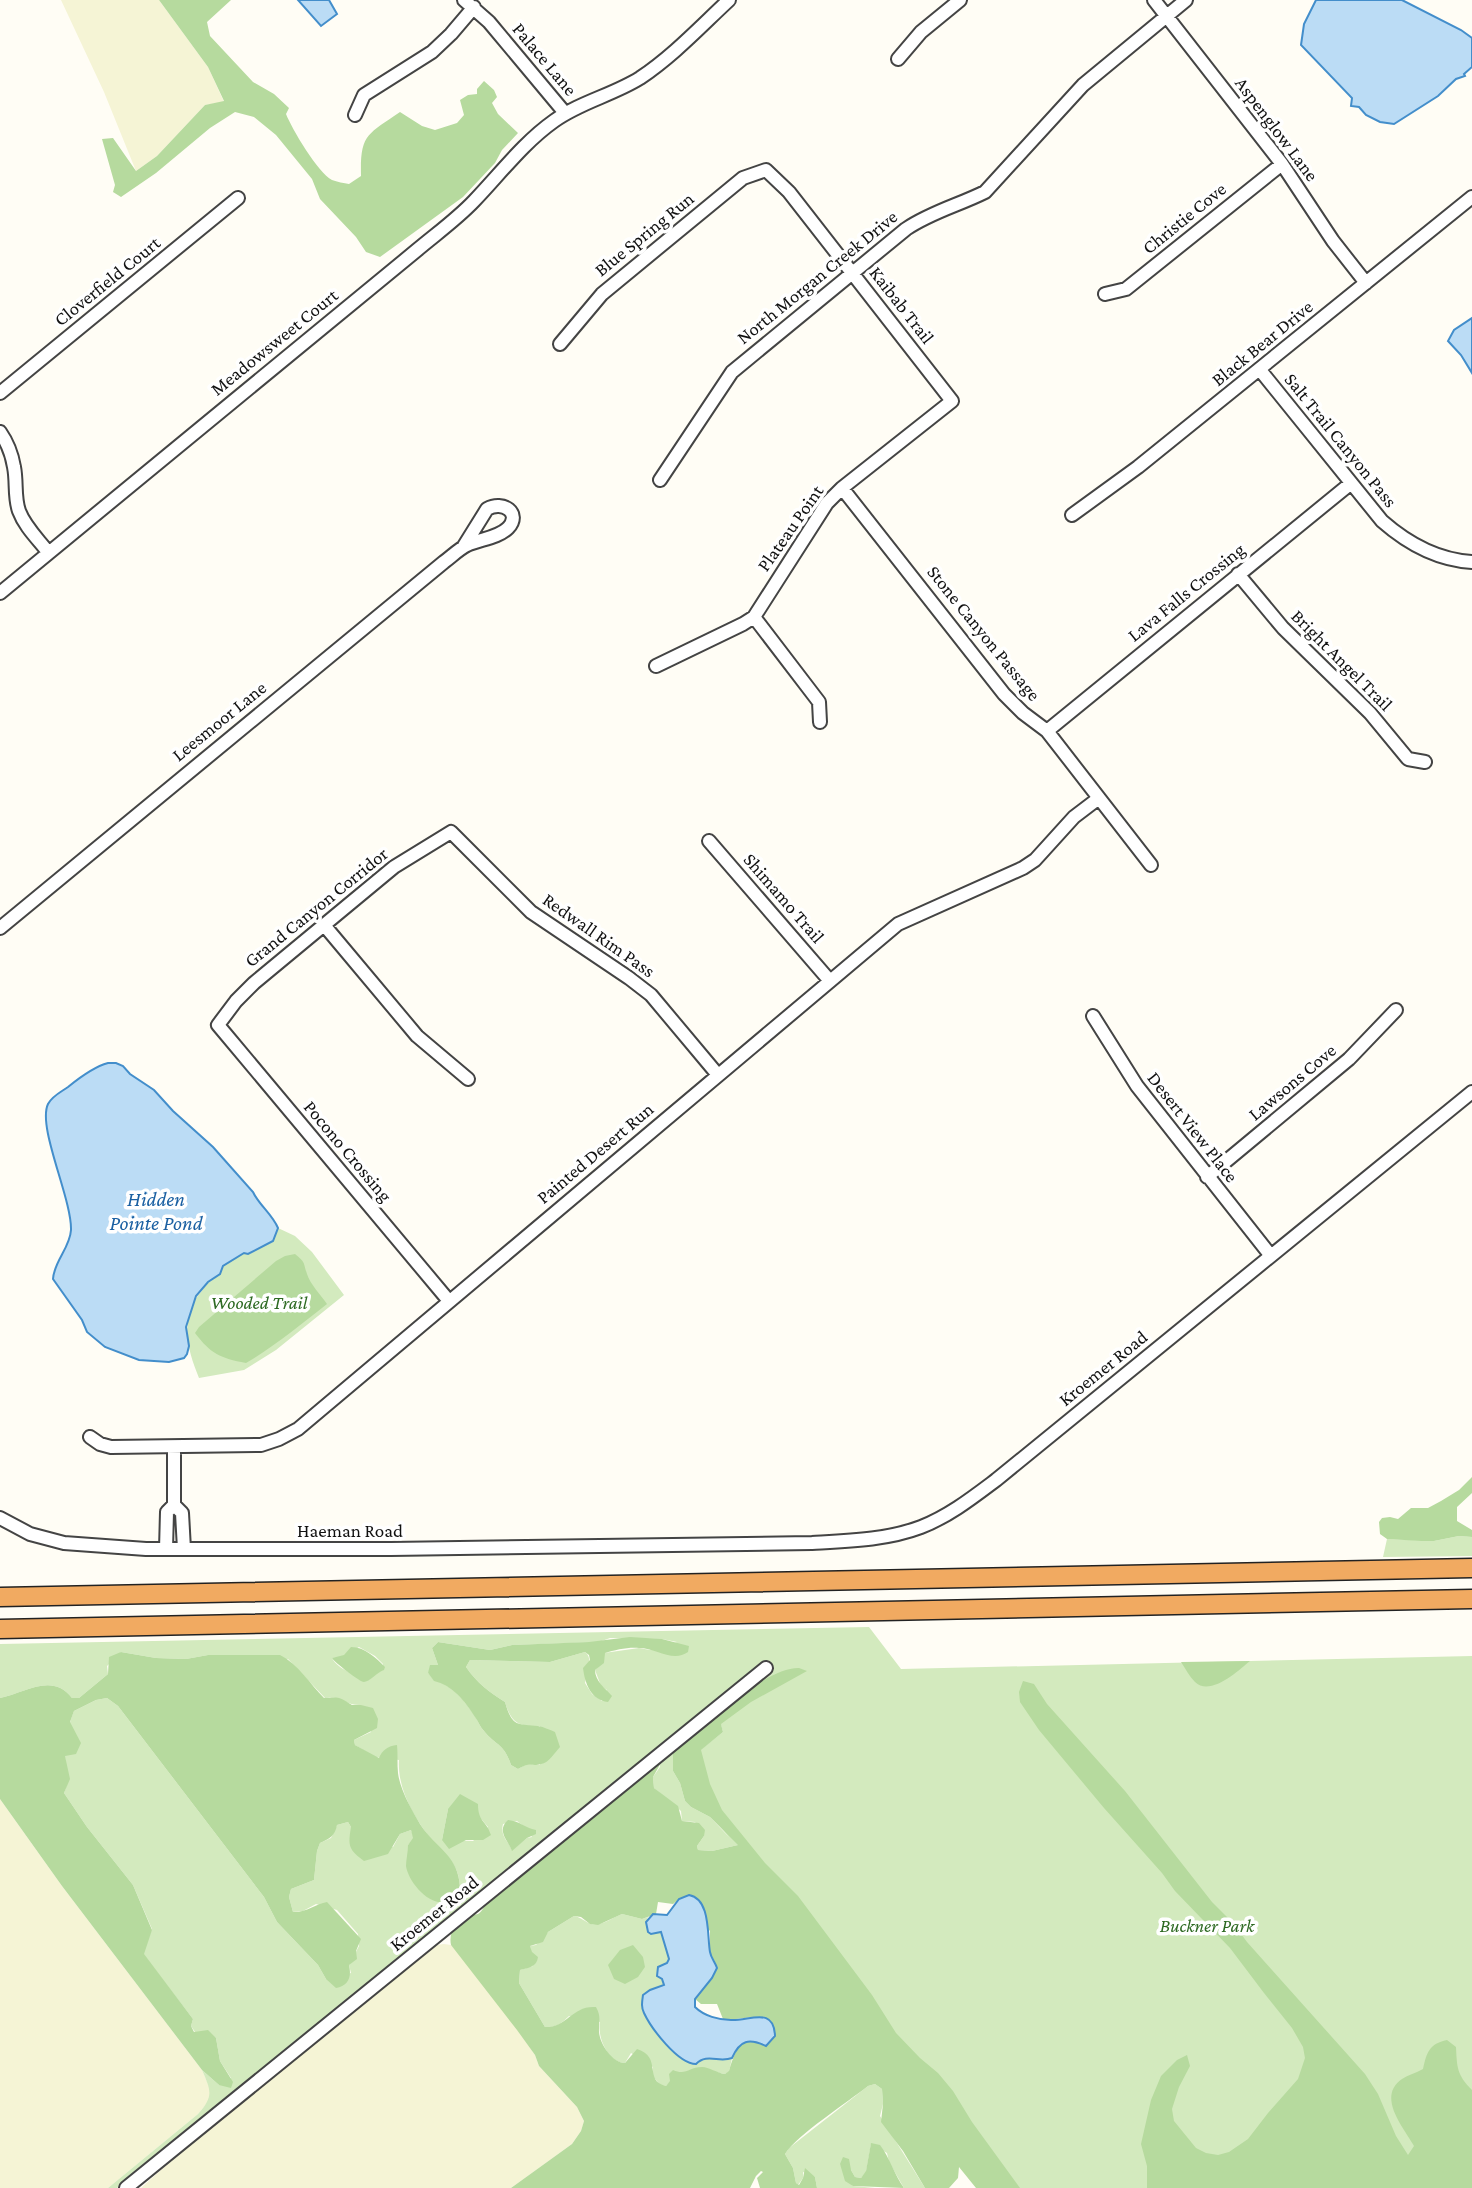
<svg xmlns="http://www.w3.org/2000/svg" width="1472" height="2188" font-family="'Crimson Pro',serif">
	<rect width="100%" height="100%" fill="#fffdf5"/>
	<path fill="#f5f4d5" d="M61,0H159L208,67L224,102L205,105L157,156L136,171L104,92Z
		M0,1799L62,1886L202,2070L211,2091L208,2102L198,2114L108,2188H0Z
		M444,1944L451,1945L462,1957L517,2029L535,2055L539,2066L577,2107L584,2121L581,2131L572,2144L511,2188H141L194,2140L418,1957L437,1945Z"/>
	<path fill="#d3eabe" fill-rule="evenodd" d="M278,1228L295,1236L312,1252L344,1295L276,1350L244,1370L199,1378C189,1353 181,1329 194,1305L193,1302L208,1283L220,1274L223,1266L244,1253L249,1254L273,1241Z
		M1459,1536L1472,1537V1556L1383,1557L1387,1539L1434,1541Z
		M869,1627L901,1669L1472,1656V2188H985L738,1845L712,1851L698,1850L697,1846L704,1836L695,1822L682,1821L681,1811L654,1788L653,1777L660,1767V1759L677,1745L673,1752V1771L680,1783L685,1801L691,1807L710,1817L729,1837L675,1770L723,1732L715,1703L648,1757L629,1769L626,1774L117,2188H108L198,2114C214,2096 211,2091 202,2070L219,2085L231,2078L220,2061L216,2038L195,2032L191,2026L193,2019L143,1954L152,1929L133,1885L87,1827L64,1793C72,1774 65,1773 65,1755C66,1741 68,1725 74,1711L96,1700L107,1698L118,1706L264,1897L277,1922L318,1965L326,1979L351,1973L349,1965L359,1946L358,1934L337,1910L316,1904L303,1911L293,1912L289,1897L291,1889L314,1880L317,1851L320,1843L331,1838L337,1825L348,1822L351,1827L393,1847L400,1834L411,1830L414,1838L408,1845V1859L460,1888C459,1863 448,1858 433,1841C415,1820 397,1789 399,1760L375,1757L355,1745L354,1740L371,1732L361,1705C347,1706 340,1695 325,1698L288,1659L208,1655L186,1659L156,1658L121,1652L107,1666L108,1674L79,1698H72C52,1672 25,1693 0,1698V1644ZM610,1638L662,1639L677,1642L650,1650L639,1648L604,1653L599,1666L595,1670L601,1686L607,1690L602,1701L592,1694L585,1683C587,1673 594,1659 585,1652L550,1662L470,1660L466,1667C477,1683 489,1692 505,1702C511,1723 519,1727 540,1726V1765L528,1763L518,1769L511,1765C504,1743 496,1746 484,1731C480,1727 478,1721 475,1716C465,1701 452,1685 434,1680L428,1673L438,1665L432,1648L438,1642L490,1650L512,1645L599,1642ZM359,1647L375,1656L383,1664V1670L376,1672L369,1680C357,1675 338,1670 332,1658L342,1657ZM448,1809L478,1815L488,1827L473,1841L442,1840ZM517,1821L526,1828L532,1837L527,1838L512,1850C508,1841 500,1836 503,1824Z
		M622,1914L642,1919L648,1917L646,1922L661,1932L669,1955L667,1963L658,1967L657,1976L662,1979L664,1985L644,2013L666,2044L699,2060L711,2058L722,2060L732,2058L729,2072L725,2074C715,2073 706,2067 696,2069C690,2070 686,2073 679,2073L666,2086L660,2085L652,2075L653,2067L631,2053L625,2063C608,2063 597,2037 600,2022L569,2016C562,2023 556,2028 545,2027L519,1983L520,1970L533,1966L530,1946L536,1945L548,1932L574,1916C581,1917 585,1922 591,1924C602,1926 612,1918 622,1914Z
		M875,2084L882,2089L883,2104L880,2116L925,2188H904L889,2162L887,2153L871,2144L866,2172L861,2178L855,2177L851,2170L840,2164L853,2186L875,2188H817L815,2177L803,2172V2178L798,2185L796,2183L793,2168L785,2154L789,2148L868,2086Z"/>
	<path fill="#b6da9e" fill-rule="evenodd" d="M159,0H231L207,22L210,36L253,82L274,94L289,108L286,114C292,129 318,173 332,180C337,182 344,183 349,184L361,176C360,134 367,135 400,112L422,126L435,130L457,123L464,115L460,100L468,95L477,94V89L484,81L494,90L497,97L492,103L498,114L518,133L502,150L495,163L463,197L380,257L366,252L356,237L320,199L312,179L276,135L254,117L235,112L210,128L156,173L121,197L113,192L115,185L102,139L113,138L136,171L157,156L205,105L224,101L208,67Z
		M295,1254C306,1263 303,1262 307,1274C310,1284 321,1295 327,1304C300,1325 275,1346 246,1363C220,1358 211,1354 195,1333L199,1327L276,1261L285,1256Z
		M1472,1477V1493L1457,1507V1521L1472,1530V1537L1459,1536L1434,1541H1421L1387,1539L1380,1534L1379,1522L1382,1518L1390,1517L1398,1519L1411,1508H1428L1441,1501L1459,1490Z
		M630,1637L662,1639L689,1646L688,1652C673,1663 656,1648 639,1648C628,1647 615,1650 605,1653L604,1663L595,1670C595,1681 605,1688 612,1696L608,1702C591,1700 585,1684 583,1668L590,1660L589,1655L585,1652L550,1662L470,1660L466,1667C477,1683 489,1692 505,1702C512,1727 517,1724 538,1726C544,1727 550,1730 555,1732L560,1747C555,1752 549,1763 541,1764C530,1767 532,1761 518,1769L511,1765C504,1743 496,1746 484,1731C480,1727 478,1721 475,1717C465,1701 452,1685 434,1681L428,1673L430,1665H438L432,1648L438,1642L490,1650L512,1645L589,1642Z
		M351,1647C365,1647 376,1658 385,1667L384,1670C376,1673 371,1681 364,1682C360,1682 334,1662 332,1658L344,1655Z
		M121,1652L156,1658L186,1659L208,1655H280C298,1664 310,1684 324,1698C340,1697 339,1697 352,1705H361L373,1708L378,1719L377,1728L354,1740L355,1745L379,1758C382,1750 388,1746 397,1745C398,1755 397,1764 398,1773C400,1790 412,1810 420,1824C436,1849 459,1855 460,1888C456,1894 452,1901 444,1902C428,1905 408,1881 406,1866C406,1860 408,1852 408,1845L413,1838L411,1830L400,1834L388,1854L364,1861C348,1849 348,1846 351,1827L348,1822L337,1825C335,1836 329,1839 320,1843L317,1851L314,1880L291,1889L289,1897L293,1912C305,1913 316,1904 327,1902L361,1939L356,1951L357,1959L349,1965C352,1977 348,1986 336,1988L326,1979L318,1965L277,1922L264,1897L118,1706L107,1698L96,1700L74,1711L70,1722L81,1743L76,1754L65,1756L70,1779L64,1793L87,1827L133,1885L152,1930L144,1954L193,2019L191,2026L194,2032L208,2030L216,2038L220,2061L233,2082L231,2088L219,2085L202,2070L62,1886L0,1799V1698C25,1693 52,1672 72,1698H79L108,1674L109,1657Z
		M1250,1661C1238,1671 1210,1697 1195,1682C1189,1676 1185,1668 1181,1662Z
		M799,1668L807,1671L751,1702L721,1724L723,1732L701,1750L710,1784L722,1810L765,1863L798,1896L872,1995L896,2033L920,2058L938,2073L953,2091L972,2122L1020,2188H976L959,2167L958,2178L949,2188H925L903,2151L881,2122L883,2104L882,2089L875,2084L868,2086C848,2102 797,2135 785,2154L793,2168L796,2183L799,2185L803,2178L805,2168L815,2177L817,2188H760L757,2178L763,2172L761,2171L756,2176L750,2188H511L572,2144L581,2131L584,2121L577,2107L539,2066L535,2055L517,2030L451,1945C448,1931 458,1918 472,1914C474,1914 476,1915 478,1914C483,1911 486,1903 487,1898L534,1849L559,1834L626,1774L635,1764L648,1757L662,1761L653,1777L654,1788L678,1806L682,1821L699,1823L705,1830L704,1836L697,1846L698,1850L712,1851L738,1845L710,1817L691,1807L685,1801L680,1783L673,1771V1752L679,1743C705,1723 767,1667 799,1668ZM679,1899L710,1931V1953L715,1962L712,1978L695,1999L701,2004H717L723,2019C743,2022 773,2006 775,2036C742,2042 739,2038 729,2071L725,2074C717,2073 709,2067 702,2067C689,2067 686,2076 673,2070L669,2074L670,2081L666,2086C643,2081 663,2057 637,2049L625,2063C612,2063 598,2042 599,2029C599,2020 601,2016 596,2007C572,2005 567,2028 545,2027L519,1983L520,1970C528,1968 537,1967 538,1957L532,1952L530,1946L543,1942L548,1932L574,1916L581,1917L590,1924L598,1925L622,1914L642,1919L656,1914L658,1902L673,1904Z
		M1023,1681L1034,1684L1047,1704L1125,1791L1212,1902L1233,1923L1247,1942L1365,2074L1378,2094L1396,2136L1408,2155L1414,2146C1404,2128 1376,2097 1402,2079C1408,2075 1416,2073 1423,2069C1427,2052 1429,2044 1447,2040L1456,2047C1457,2068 1457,2075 1472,2090V2188H1147V2166L1141,2144L1151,2100L1161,2076L1177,2060L1187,2055L1190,2066L1179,2087L1172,2109L1174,2121L1196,2148L1206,2153L1218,2155L1229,2152L1248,2139L1268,2113L1298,2079L1305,2058L1303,2047L1292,2028L1264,1993L1230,1948L1175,1891L1162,1873L1104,1808L1039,1730L1020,1702L1019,1692Z
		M460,1794L478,1804C478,1822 486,1820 491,1835L483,1840H466L449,1849L442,1840L448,1809Z
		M508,1820C520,1821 525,1828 536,1830V1834L527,1838L512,1851C508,1840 496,1831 508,1820Z
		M633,1945L643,1957L645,1967L638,1977L625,1984L614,1979L608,1965L620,1950Z
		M871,2143L880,2145C890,2158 894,2174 904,2188L853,2186L845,2181L840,2164L843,2157L849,2159L851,2170L855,2177L861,2178L866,2171Z"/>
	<path fill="#bbdcf5" stroke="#438ecb" stroke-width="2" d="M298,0H329L337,14L321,26Z
		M1316,0H1402L1461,30L1472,38V67L1464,74L1465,76L1456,79L1438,96L1394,124L1380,122L1366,115L1359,107L1351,106L1352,98L1301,45L1304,24Z
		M1472,318V373L1461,355L1448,341L1454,330Z
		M108,1063H116L123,1066L130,1074L154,1090L173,1111L213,1147L253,1192C259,1205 272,1214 278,1228L273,1241L248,1254L244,1253L223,1266L220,1274L208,1282L196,1296L186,1327L189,1346L187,1354L184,1358L169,1362L139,1360L105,1347L87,1332L82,1320L53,1279C54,1261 70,1248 71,1230C72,1199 37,1127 48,1104C52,1096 61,1092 68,1087C79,1078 93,1067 108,1063Z
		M689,1895C711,1899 707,1936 710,1952C711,1958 715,1962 717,1968L712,1978L695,1999V2007C704,2016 719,2020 731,2020C750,2021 774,2006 775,2036L766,2046C749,2038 740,2040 732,2058C719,2063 707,2053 696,2064C678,2064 651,2028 644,2013C641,2007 642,2002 643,1995L650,1990L664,1985L662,1979L657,1976L658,1967L667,1963L669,1959L661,1932L651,1934L648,1932L646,1922L653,1914L667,1915L679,1899Z"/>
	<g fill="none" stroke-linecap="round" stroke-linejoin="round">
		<defs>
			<path id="minor" d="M464,0L489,22L565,113
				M1154,0L1282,164L1333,241L1366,283
				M898,59L921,32L960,0
				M355,115L364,95L432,52L451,34L474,7
				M1105,294L1126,289L1282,164
				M560,344L602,294L743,178L766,170L789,192L952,401L842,488L827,503L754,617L743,624L656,666
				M1260,370L1382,521C1407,543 1438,560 1472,562
				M0,393L238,198
				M0,432C7,442 12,455 14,467C17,482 14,497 19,511C25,527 38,539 48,552
				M660,480L732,372L906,229C931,212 959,205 985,192L1083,85L1186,0
				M842,488L1004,694L1023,713L1047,731L1151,865
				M1072,515L1138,467L1472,197
				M1238,574L1283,628L1370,713L1408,759L1425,762
				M0,593L417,250C436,234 457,219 474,201C500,174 523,143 554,121C580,102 613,95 640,78C673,56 700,27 729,0
				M754,617L819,702L820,722
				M1047,731L1350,484
				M709,841L830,981
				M324,925L417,1036L468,1079
				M0,928L444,562C452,556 459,549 467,545C480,539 498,538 508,528C522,513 503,500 487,509L464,546
				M1093,1016L1137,1086L1271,1256
				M1207,1177L1349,1059L1396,1010
				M449,1301L218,1025L236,1001L254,983L394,867L451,832L531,912L629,978L651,995L718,1075
				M90,1437L100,1444L111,1447L261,1445L279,1439L298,1429L898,924L1023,868L1035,860L1074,817L1099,798
				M174,1505L182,1513L184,1549
				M0,1518L30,1534L64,1543L146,1549H391L812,1543C848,1541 887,1540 921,1527C949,1516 972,1498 996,1480L1472,1092
				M166,1549L167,1512L174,1505V1447
				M126,2188L766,1668"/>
			<path id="highway" d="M0,1597L1472,1568
				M0,1629L1472,1599"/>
		</defs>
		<use href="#minor" stroke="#444" stroke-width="16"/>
		<use href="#highway" stroke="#222" stroke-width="21"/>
		<use href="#minor" stroke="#fff" stroke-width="12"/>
		<use href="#highway" stroke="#f1aa61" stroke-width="18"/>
	</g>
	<g text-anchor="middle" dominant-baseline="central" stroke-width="7" stroke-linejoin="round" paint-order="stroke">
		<g font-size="19" fill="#111" stroke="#fff">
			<text transform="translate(545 59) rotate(50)">Palace Lane</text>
			<text transform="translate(1277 129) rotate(53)">Aspenglow Lane</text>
			<text transform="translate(1184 218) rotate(-39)">Christie Cove</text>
			<text transform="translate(644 234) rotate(-39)">Blue Spring Run</text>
			<text transform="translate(817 277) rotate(-39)">North Morgan Creek Drive</text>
			<text transform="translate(107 281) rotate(-39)">Cloverfield Court</text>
			<text transform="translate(902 305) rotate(52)">Kaibab Trail</text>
			<text transform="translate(274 342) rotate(-39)">Meadowsweet Court</text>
			<text transform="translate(1262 343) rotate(-39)">Black Bear Drive</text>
			<text transform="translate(1341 440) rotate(51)">Salt Trail Canyon Pass</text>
			<text transform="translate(790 528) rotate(-55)">Plateau Point</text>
			<text transform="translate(1186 592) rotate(-39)">Lava Falls Crossing</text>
			<text transform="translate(984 633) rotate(51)">Stone Canyon Passage</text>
			<text transform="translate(1342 660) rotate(45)">Bright Angel Trail</text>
			<text transform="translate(219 721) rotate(-39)">Leesmoor Lane</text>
			<text transform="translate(784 898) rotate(49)">Shimamo Trail</text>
			<text transform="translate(316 907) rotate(-39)">Grand Canyon Corridor</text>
			<text transform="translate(599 935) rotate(35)">Redwall Rim Pass</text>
			<text transform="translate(1292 1082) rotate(-40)">Lawsons Cove</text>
			<text transform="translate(1193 1127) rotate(52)">Desert View Place</text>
			<text transform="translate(348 1151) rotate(50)">Pocono Crossing</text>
			<text transform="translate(595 1153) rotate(-40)">Painted Desert Run</text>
			<text transform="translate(1103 1368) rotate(-39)">Kroemer Road</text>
			<text x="350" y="1530">Haeman Road</text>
			<text transform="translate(434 1913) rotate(-39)">Kroemer Road</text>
		</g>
		<g font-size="19" font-style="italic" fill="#2c6921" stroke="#fff">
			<text x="259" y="1302">Wooded Trail</text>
			<text x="1207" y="1925">Buckner Park</text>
		</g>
		<g font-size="21" font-style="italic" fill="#1b60a2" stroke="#fff">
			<text x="156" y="1199">Hidden<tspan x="156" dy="24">Pointe Pond</tspan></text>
		</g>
	</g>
</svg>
